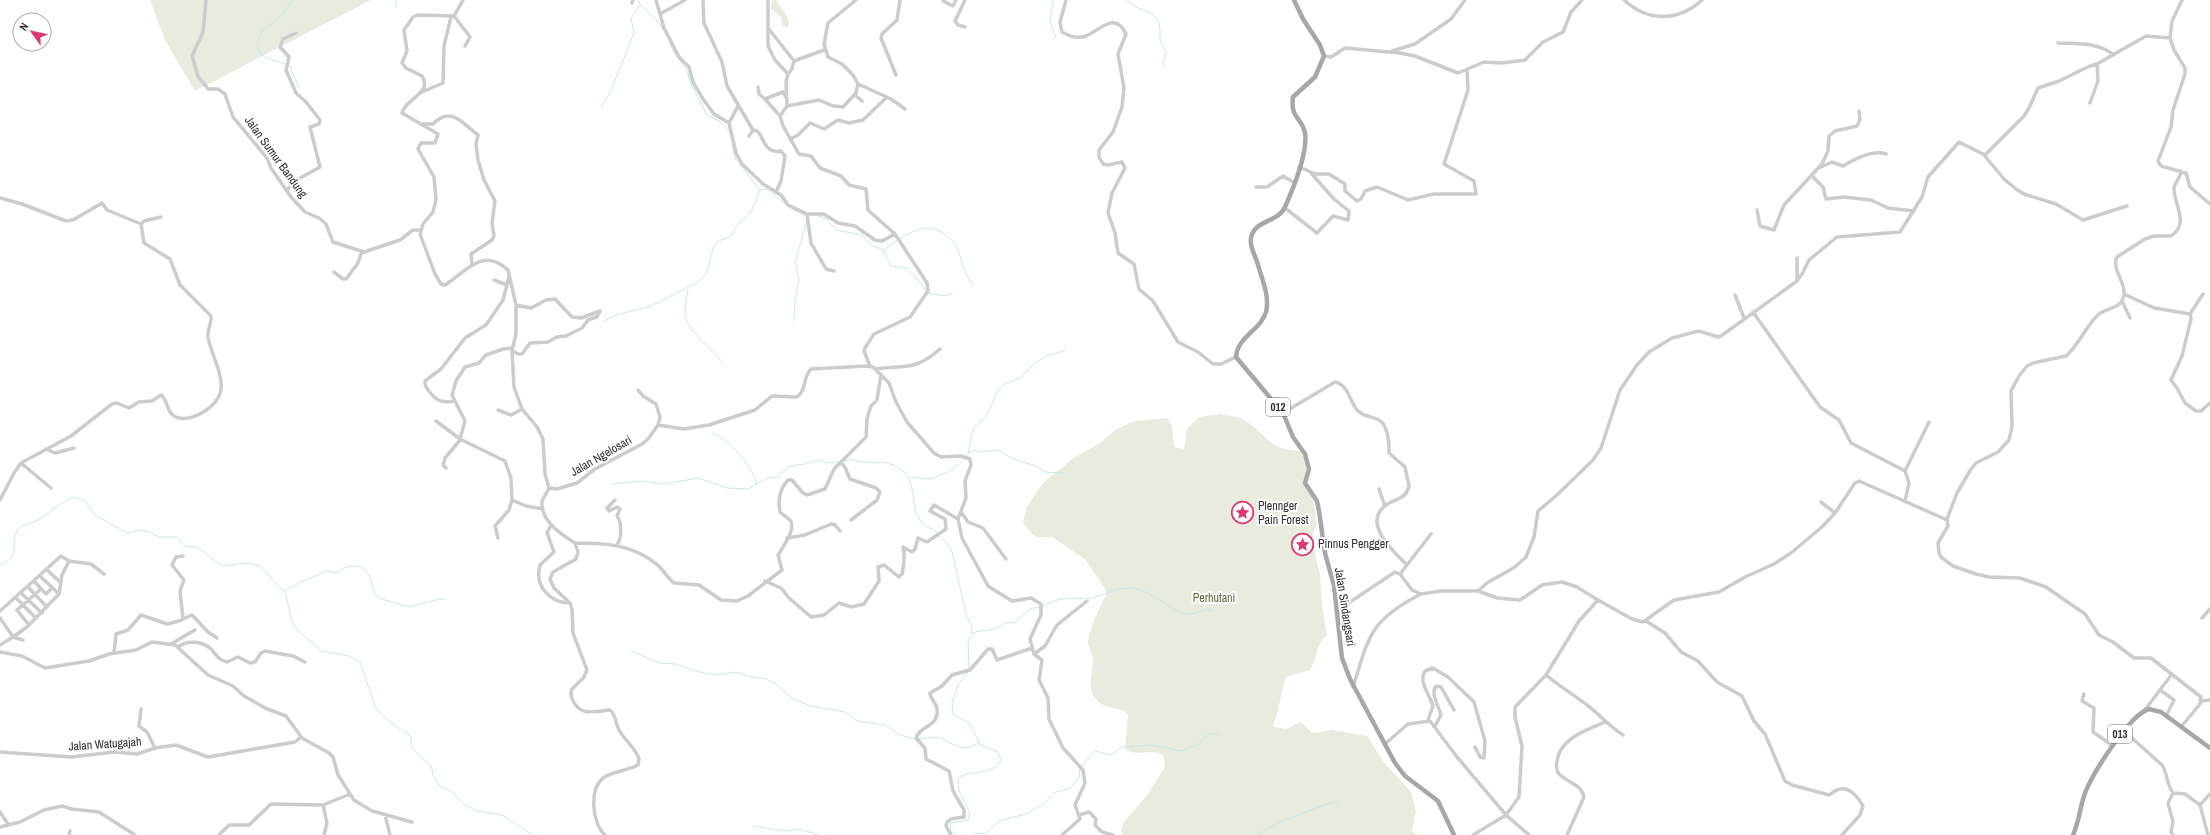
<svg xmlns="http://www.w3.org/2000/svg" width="2210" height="835" font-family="'Archivo Narrow',sans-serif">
	<rect width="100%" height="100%" fill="#fff"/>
	<path fill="#e8ebdd" d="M150,0H371L195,91L165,40Z
		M772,0H776C780,8 792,19 788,27H783L781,17L771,9Z
		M1220,414C1227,416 1238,416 1244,420C1268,434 1266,450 1300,451L1307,466L1304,485L1313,498L1317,524L1314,530L1312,541L1320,575L1322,605L1327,635C1315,645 1318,658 1310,670L1286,677C1280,693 1280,710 1273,725L1274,727L1286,729L1301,722L1312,733L1332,730L1367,736L1383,761L1411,792L1416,811L1412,831L1417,835H1123L1121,831L1124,822L1148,794L1165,767L1163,755C1150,747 1136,758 1125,749L1128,715L1125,711C1114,707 1105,709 1097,700C1085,688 1093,673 1093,659C1093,654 1089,649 1088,644C1087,631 1102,605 1107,592L1086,560L1052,537H1037L1033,535L1023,523L1026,508L1038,490L1045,481L1075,457L1099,444L1115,430L1134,421L1167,418L1172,426L1174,447L1184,449L1187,429L1199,417Z"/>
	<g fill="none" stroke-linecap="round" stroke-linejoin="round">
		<path stroke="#cae6ea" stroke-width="1" d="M396,0V8
			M638,0C643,11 656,16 662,28
			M1053,0L1050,21L1056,38
			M1127,0C1136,10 1146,9 1154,16C1161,22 1160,31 1160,39C1160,44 1165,48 1166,53L1163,62L1164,67
			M669,41L673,51L687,70L690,82L707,115L721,122L730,132
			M286,64L266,58L260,53L257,46L261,32L281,16L293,0
			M289,65L299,88
			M601,108L610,93L634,33L631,18L640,5
			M732,142L735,158L760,190
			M789,207L805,216
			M819,216L827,219L836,230L862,235L871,245L883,250L891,266L906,268L920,282L926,291
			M900,239C920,224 940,223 956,246C960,252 960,259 963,266C965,273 969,279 973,285
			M884,250L898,240
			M688,289C687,296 685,304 685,311C685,332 712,347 723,363
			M929,293L944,296L952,294
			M604,321L616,315L651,306L696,283L707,273L713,248L718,241L730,237L738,224L751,212L760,190L767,189L785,204
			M794,321L795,298L799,280L795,262L807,221
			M712,433C729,439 753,467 757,485
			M969,453L974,450L981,452L999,450L1011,458L1036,466L1045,472L1063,473
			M843,462L851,459C865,466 879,459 893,465C922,478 906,502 922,523C926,528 933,528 937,533
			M909,477L931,479L948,472L958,465L968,454L973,429L987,415L998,390L1006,383L1022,377L1032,365L1046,356L1066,350
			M613,484L644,481L664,484L698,478L727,488L748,489L769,477L777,478L789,466L805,464L817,460L829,463L838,462
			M939,536L948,544L952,552L966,614L972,626V633L968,642L969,668
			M0,565C23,556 9,545 18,529C25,522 33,524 41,518C49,513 66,498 75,497L85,501L95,515L127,533L139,530L150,532L159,537H176L185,546L197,547L222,566C240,565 256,557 269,575C274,582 277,587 284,591
			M285,591L292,622L297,630L322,651L349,656L360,662L376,709L390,722L411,736V746L419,756L431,765L433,775L439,786L453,792L463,804L477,811L502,815L533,835
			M285,591L299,583L327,571L337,573L346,567L359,566L369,574L374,592L378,598L409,607L440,599L445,600
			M1042,606L1060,599L1093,598L1118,589L1134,588L1146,592L1181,613L1192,614L1207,609L1212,611
			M972,633C979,630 987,631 994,629C1004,627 1001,621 1015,623L1030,609L1039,607
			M631,651L660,663L675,664L699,672L715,675L736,672L750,677L766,679L775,683L792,698L810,706L845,712L858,721L885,725L900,735L914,739
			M919,739C926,738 932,737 939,738C954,743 962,754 978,743
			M1082,766L1095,751L1111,755L1122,747L1152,745L1182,751L1197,745L1209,734H1220
			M753,826L784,831L800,829L819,835
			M957,835L951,832L950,825L951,823L968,820L970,813L959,791L958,779C970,768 992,777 1001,760L997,751L980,745L970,724L953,714L952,702L958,685L969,671
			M974,835L976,833L985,834L999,821L1026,814L1045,803L1053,793L1071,788L1079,777L1080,769
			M1258,835L1277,823L1333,802L1338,803"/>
		<path stroke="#ccc" stroke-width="3.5" d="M206,0L203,32L192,56L198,76L208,89H218L225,94L233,117L267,158L271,168L291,197L305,212L319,218L326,224L333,242L364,252L400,240L413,230H419
			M463,0L454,16L418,15L413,17L404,30L407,51L402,63L406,68L422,76C433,93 405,99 402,113L438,134L435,143H421L418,149L434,177L436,200L433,212L423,224L420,234L435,274L441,284L445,285C466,272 482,246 508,270L516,305V334L512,351L514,387L522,409L537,427L543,439L545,474L549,488L557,489L577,483L595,469L642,444L648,439L658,425L684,429L709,425L755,410L772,396L797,397C808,388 802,378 811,369L866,366L873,367L889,383L896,402L907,422L934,453L941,457L961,456L970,459L971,465L965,481L966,498L958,519L962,538L988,586L1012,601L1031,598L1041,604V615L1030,639L1034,654L1042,660L1039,680L1048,698L1049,719L1063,748L1083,770L1085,783L1075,805L1080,819L1062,835
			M656,0L664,28L679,57L689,67L693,82L703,99L714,114L729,123L736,153L742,164L763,184L781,195L788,205L807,214L811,243L826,269L834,271
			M703,0L704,23L722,62L727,86L753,130L749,136
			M768,0V46L775,60L788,74L786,82L787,106
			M856,0L828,23L824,44L828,57L842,64L853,75L858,84L856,93L843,107L833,106L819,100L787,106L780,116L783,126L799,154L811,156L820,168L841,176L849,185L866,189L868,210L895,234L927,283L928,291L910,317L874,334L865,348L864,351L870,366
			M965,0L955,21L958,25L965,27
			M1066,0L1060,22L1062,32C1069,36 1078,39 1086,36C1099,31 1115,10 1126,34L1118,54L1124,88L1122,107L1113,132L1099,150V157L1103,164L1108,165L1122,162L1125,168L1112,193L1108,213L1115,233L1118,253L1134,264L1139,289L1153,301L1178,342L1198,352L1213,364H1221L1236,357
			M1624,0C1648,22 1678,22 1702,0
			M2182,0L2172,21L2170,38L2174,50L2185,68V74L2173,110L2171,127L2158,161L2161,166L2186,173L2190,187L2210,204
			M943,1L953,6L956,0
			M632,3L633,0
			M660,14L685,0
			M454,16L470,37L465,46
			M768,28L794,61L792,69L788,74
			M2058,43C2079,44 2097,42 2114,55
			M1392,51L1415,44L1451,19L1465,0
			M1324,56L1331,57L1345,48L1400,53L1415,56L1458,73L1484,62L1502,63L1525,60L1543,42L1563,32L1571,12L1582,0
			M794,61L824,50
			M896,75L881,38L882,34L897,20L900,0
			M858,84L891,99L905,109
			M758,87L759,94L765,99L783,92L786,97
			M422,92L443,83L444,46L451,17
			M855,95L862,101
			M765,99L780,116
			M2090,103L2098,81L2097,64
			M729,123L738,106
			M423,124H433C451,105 463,124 478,135L476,144L478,160L484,180L495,201L492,223L494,236L492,240L471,254L472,264
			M753,130C765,130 761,155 781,151L785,156L781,181L776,192
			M790,139L798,135L810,123L824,129L838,120L849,123L863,120L886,98
			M1984,155L2004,179L2016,189L2024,194L2056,204L2083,220L2127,206
			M1299,167L1316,174H1329L1345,184V191L1357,201L1361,199L1365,191L1377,187L1408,200L1434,194H1476L1474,181L1444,164L1468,90L1467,69
			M1821,167L1832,162L1843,166C1853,160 1873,149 1886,154
			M1812,176L1823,187L1826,199L1844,197L1871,200L1888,208L1914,211
			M1256,187H1267L1283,176L1295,183
			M287,190L295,181L320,167L310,127L319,124L320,120L306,102L296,93L286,70L289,57L280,47L283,39L296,33
			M0,198L22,204L66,221L73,220L102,203L107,210L141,224
			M1285,208L1317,233L1333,216L1348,220L1349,211L1334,199L1311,173
			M1757,210L1760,226L1774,230L1784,205L1822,164L1828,151L1829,136L1835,131L1857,126L1860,120L1859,111
			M807,214H824L838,223L855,226L875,240L882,241L895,234
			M141,224L144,221L161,217
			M334,272L343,279H346L358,263L362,251
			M494,280L507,285
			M1797,281V258
			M2124,294L2154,308L2190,314L2191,319L2182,356L2171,380L2177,388L2185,403L2196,411H2201L2210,403
			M1735,295L1744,318
			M2122,301L2130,318
			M516,305L531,308L546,300L555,299L572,317L581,318L600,311
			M1753,312L1820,407L1839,420L1851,443L1905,471L1909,483L1905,501
			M2190,314L2203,294
			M512,348L503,349L486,355L479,363L465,367L456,381L452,395L465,421L460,439L505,461L511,478L512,500L526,506L543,509
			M512,351L518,354H522L530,343L548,342L557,337L566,336L582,328L588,320L597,317L600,311
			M876,369C906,365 915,371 940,349
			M638,390L643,396L656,404L660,417L658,425
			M455,401C450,402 445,402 441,401C434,399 424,387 425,381L441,369L465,338L486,325L503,300L509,277
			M498,410L511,415L522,409
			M1283,413L1335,382C1348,384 1350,402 1357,410C1365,419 1378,415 1384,425C1389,434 1389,444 1389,453L1405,467L1409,486C1406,498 1399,498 1389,503C1359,521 1393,551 1407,565
			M436,421L460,439
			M46,449L55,453L74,448
			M21,463L51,488
			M841,463L845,467L850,479L876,488L880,492L877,500L851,520
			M446,468L443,465L445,458L461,439
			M1905,471L1929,422
			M549,488L542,501C540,521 561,534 575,543L578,552L576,559L553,572L550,579L554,588L570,603L572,609L573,633L587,670L584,677L572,689C570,693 571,697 573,701C581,717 596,711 610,710C617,716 615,724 619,730C625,741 635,747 639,759L638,765C627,771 613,771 603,778C589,789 592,824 605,835
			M1379,489L1385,506
			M0,500L14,473L21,463L71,436L112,404L117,403L129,408L139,402L152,401L161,395C169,400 165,415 179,418C188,420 197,416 205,411C237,390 213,365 208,337C207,329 212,323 211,316L180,285L170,259L144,243L141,224
			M615,500L607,508L609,511L617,507L620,509L617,516C622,523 622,538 617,545
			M1821,502L1835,513
			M961,512L968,522L983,528L1006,559
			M551,525L547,533L554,552L540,565C534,586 550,603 570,603
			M498,538L495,526L509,510L512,500
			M787,538L805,535L831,524L835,525L840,531
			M575,543C604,543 631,544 655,563C663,568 666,577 674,583L699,585L721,600L737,601L748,596L782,570L778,555C782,548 797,529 790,520C787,517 783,515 780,512C778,500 779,490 788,480H792L803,493L807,495L825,489L834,469L866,437L867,419L871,406L877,400L881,374
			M183,556L176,557L172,565L184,580L180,591L183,619
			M46,569L61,583
			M1400,574L1431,534
			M40,576L59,594
			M34,581L46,594L52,588
			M765,581L781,588L789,598L811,617L824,615L839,603L851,607L864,604L879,581L878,567L884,565L899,577L902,574C904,566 905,554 903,547L912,552L915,549L918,538L927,542L946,529L945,519L930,511L934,505L958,519
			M28,587L47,607
			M1478,591L1487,583L1515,567L1526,557L1534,537L1538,511L1557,495L1593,460L1601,448L1620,390L1637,365L1649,352L1672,338L1699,331L1718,337L1721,336L1797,281L1802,274L1809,260L1837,237L1900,232L1922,197L1928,177L1959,142L1985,155L2024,116L2029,108L2038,88L2059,81L2090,66L2097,64L2146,36L2170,38
			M21,593L42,613
			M16,598L36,618
			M1598,600L1632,619L1643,622L1674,600L1719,592L1745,577L1774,564L1791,553L1823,526L1835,513L1855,483L1859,481L1947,520
			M0,611L61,556L69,561L91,564L104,574
			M1338,614L1350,602L1395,572L1400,574L1412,590L1421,594L1441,591H1478L1497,598L1520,600L1542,585L1562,582L1577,587L1598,600L1579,621L1546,675L1515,707V717L1522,746L1519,797L1506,815L1473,835
			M0,618L13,637L0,645
			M2202,618L2210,609
			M1646,621L1665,633L1681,652L1698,661L1717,682L1742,696L1754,721L1765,734L1785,781L1792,785L1829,795C1833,793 1836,789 1840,789C1850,787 1859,798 1863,806L1860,815L1842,835
			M29,625L17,610L41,589
			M23,640L13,637L27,627L59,594L62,575L69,561
			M171,644L195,630
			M178,647C187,640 201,641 210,648C217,654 217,660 227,662L238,657L250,663L255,662L261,653L265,651L293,656L305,662
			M0,652L22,656L45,668L89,661L109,654L136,650L152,642L175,645L208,675L233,686L244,696L265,708L286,716L302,738L329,753L333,757L338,775L354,800L372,811L412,822
			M114,653L116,634L128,630L141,615L167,624L179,621L192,615L208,632L217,638
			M1034,654L1045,646L1057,625L1087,601
			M1546,675C1559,686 1574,695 1587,705C1600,715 1609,726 1623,735
			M1353,687C1369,636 1370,620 1421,594
			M2160,690L2174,700L2166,716
			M2084,694L2082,701L2094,708L2093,732L2113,746
			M2202,701L2210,700
			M141,709L139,726L147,732L155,748
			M2144,711L2172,674
			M1428,720L1433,706C1430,695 1418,682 1425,671L1433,668L1448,677L1474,702L1485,741L1484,758L1480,757L1475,747
			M1435,726L1441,715C1439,707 1430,693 1436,686L1441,687L1454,710
			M2181,727L2200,704L2201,697L2151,658H2134L2113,642L2099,635L2085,614L2046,587L2020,578L1989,577L1976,574L1953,566L1941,557L1939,553L1938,543L1948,526L1947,519L1957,493L1971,469L1976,463L1998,452L2009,440L2012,427L2011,391L2019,376L2027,366L2033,363L2066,356C2079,345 2085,327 2098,315C2107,307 2121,310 2124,295C2126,282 2111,269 2117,257L2145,239L2154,236H2171C2190,224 2174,204 2174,189C2174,182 2181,178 2181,171
			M2123,730L2162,765C2168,774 2166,784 2173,793L2185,794L2200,805L2210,794
			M1385,744L1408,724L1430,721L1457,757L1506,815L1529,835
			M0,752L71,757L114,752L137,754L155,748L176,745L208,757L295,742L301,737
			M323,805L327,823L324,835
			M2200,805L2208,835
			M0,812L8,824
			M385,815L390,835
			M1079,815L1089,812L1096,819L1095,825L1102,832L1113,835
			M0,827L20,822L44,810L62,806L72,809L99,812L135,835
			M69,835L70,831
			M219,835L229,825H249L271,804L323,805L350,794
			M951,835L946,826L947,822L951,819L964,817V810L953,791L949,771L926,759L925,748L916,738C920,725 939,727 937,710C937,703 930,699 930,693L942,686L952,675L970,670L988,649H992L997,660L1032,648
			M1567,835L1584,797C1581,784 1569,783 1560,775C1556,771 1556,766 1557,761C1560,738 1587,730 1605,722
			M2173,835L2171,832L2173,822L2168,803L2173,793"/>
		<path stroke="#a7a7a7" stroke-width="4.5" d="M1294,0L1303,19L1320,45L1324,56L1315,77L1293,97C1290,119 1302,117 1305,133C1308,153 1293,189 1285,207C1278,223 1255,219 1251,238C1249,247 1256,256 1258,265C1262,279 1270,297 1266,312C1261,330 1237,337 1236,357L1283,413L1293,437L1305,454L1309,469L1305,483L1317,501L1319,511L1325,553L1334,586L1342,658L1350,679L1395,763L1405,776L1438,801L1454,835
			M2073,835C2079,822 2080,807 2085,793C2093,773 2129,715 2149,709L2161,712L2210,748"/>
	</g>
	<defs>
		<symbol id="sight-ring" viewBox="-11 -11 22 22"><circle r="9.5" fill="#fff" stroke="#dd3970" stroke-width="1.5"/><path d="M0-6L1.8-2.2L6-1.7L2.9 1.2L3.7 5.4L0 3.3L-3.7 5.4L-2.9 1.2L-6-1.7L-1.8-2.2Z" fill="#dd3970"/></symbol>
	</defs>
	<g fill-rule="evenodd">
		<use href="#sight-ring" x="1230" y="500" width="25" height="25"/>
		<use href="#sight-ring" x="1290" y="532" width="25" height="25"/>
	</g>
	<g text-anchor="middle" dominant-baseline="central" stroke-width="4" stroke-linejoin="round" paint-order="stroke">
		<g fill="#fff" stroke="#6d6d6d" stroke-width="1">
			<rect x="1266" y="398" width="24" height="18" rx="3"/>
			<rect x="2108" y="725" width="24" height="18" rx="3"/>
		</g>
		<g font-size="11" font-weight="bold" fill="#2f2f2f">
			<text x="1278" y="407">012</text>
			<text x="2120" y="734">013</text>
		</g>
		<g font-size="12" fill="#2f2f2f" stroke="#fff">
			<text transform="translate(276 157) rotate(54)">Jalan Sumur Bandung</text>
			<text transform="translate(601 456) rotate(-30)">Jalan Ngelosari</text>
			<text transform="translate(1345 607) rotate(81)">Jalan Sindangsari</text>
			<text transform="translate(105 744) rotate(-4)">Jalan Watugajah</text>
		</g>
		<g font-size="12" fill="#2f2f2f" stroke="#fff" text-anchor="start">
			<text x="1258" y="506">Plennger<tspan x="1258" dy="14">Pain Forest</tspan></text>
			<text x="1318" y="544">Pinnus Pengger</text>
		</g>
		<g font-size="12" fill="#5d683e" stroke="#fff">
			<text x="1214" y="598">Perhutani</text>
		</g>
	</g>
	<g transform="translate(32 32) rotate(303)"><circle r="19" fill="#ffffff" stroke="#acacac"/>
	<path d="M0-3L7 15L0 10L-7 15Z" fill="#dd3970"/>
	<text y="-6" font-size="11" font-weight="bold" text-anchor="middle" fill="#2f2f2f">N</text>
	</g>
</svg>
